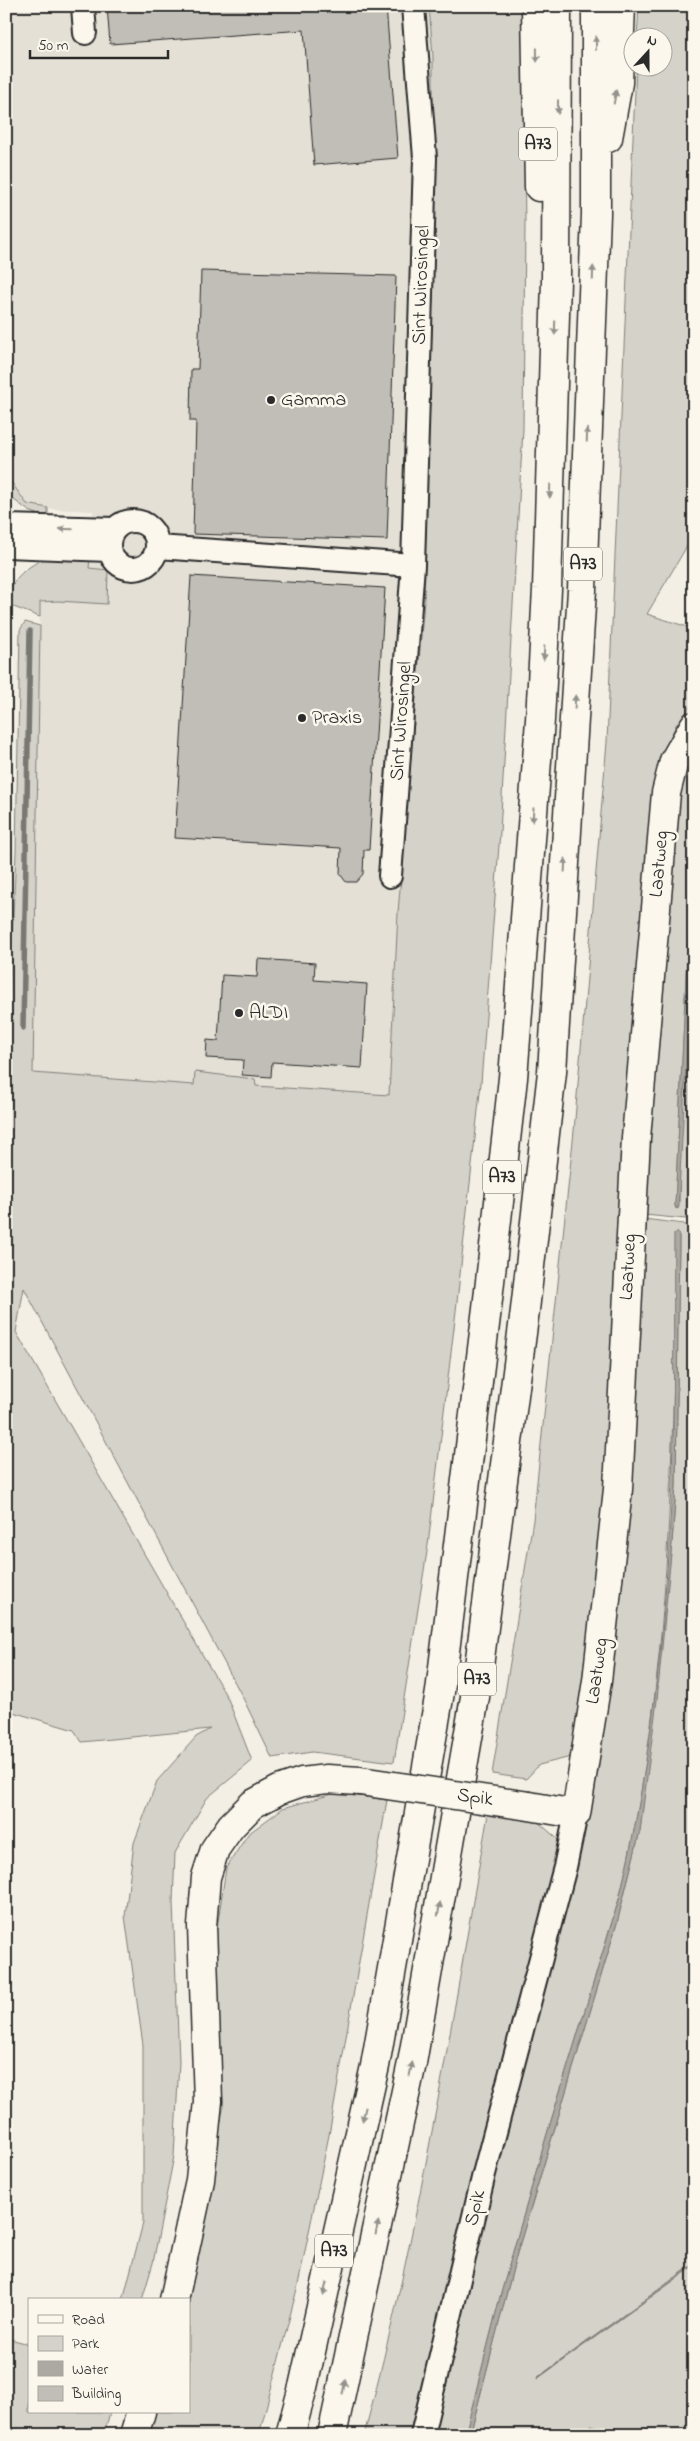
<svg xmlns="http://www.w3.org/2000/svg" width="700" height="2441" font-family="'Indie Flower',sans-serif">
	<rect width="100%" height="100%" fill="#f3efe4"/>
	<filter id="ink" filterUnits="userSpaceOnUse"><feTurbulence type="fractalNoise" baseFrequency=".02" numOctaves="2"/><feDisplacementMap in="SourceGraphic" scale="10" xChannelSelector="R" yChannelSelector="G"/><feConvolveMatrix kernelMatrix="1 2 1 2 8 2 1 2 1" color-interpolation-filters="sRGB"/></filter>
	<g filter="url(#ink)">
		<path fill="#e4e0d6" d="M6,6H433L461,319L384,1193L32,1075L40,603L58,601L108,570L89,569L93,511L53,509L27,504L11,482L6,469Z"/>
		<path fill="#d5d2c9" stroke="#807e7a" d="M429,6H522L525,223L523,429L500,832L481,1083L456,1311L428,1545L394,1762L312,1752L272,1758L241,1694L24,1288L16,1332L228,1699L252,1761L207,1798L175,1853L173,1902L179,2062L174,2156L153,2263L142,2300H123L143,2223V2045L125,1916L134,1843L157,1781L196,1737L210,1729L82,1742L74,1730L6,1710V1302L9,1293L6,1287V1064L16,852L20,630L25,622L40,626L33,1073L194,1085L195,1072L255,1079L256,1086L389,1095L398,913L424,601L433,292V56Z
			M639,6H694V534L647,614L694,629V702L676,725L659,763L643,898L601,1555L571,1757L539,1765L526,1779L492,1774L533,1520L574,1131L607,742L636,68H662V38L637,37Z
			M6,469L11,482L27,504L48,508V518L29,511L6,494Z
			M45,558H90L89,568L108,570L107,604L58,601L40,602V617L6,604C12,578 22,570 45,558Z
			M694,744V884L687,957L675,1206L676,1209L679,1207L680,1148L694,924L686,1219L644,1215L646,1128L676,790Z
			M644,1219L684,1224L694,1232V2264L537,2378L694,2266V2435H631L591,2425L588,2435H470L517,2253L617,1923L640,1831L672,1543L676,1486L679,1236L677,1232C672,1455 672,1682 619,1899L547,2134L500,2297L465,2435H432L458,2312L566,1902Z
			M336,1793L387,1800L329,2135L298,2285L259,2435H145L152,2412H189V2300H185L198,2257L223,2109L216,1935L226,1868L248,1834L283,1808Z
			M488,1814L537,1821L560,1841L488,2118L409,2435H364C419,2231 452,2021 488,1814Z
			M6,2338L29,2344V2412H110L104,2435H6Z"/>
		<path fill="#aca9a2" stroke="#787772" d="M694,884V924L678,1209L675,1206L687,957Z
			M677,1232L679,1236L676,1486L672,1543L657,1700L640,1831L617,1923L517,2253L470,2435H465L500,2297L547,2134L619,1899C650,1772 664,1638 671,1506C675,1416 673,1325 674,1234Z
			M694,2264V2266L537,2379V2378Z"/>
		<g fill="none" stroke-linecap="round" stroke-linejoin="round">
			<path stroke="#787772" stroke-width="5.5" d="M23,1028L30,631"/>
		</g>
		<path fill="#c0beb6" stroke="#2b2b2b" d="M107,6H386L398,158L314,165L304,30L110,44Z
			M201,271L396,276L387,540L193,534L196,421H190L191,369H198Z
			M191,576L385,588L369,850H364L363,874L356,882H346L340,874L341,848L175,838Z
			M258,959L315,963L314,980L367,984L362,1068L272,1062L271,1077L242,1075L243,1060L206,1058L207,1040L218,1041L222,975L257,977Z"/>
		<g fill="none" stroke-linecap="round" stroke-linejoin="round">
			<defs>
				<path id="street" d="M83,6L85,33
					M109 545a24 24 0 1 1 48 0a24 24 0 1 1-48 0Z
					M6,526L115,529
					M6,546L109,550
					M158,547L413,565
					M390,876L413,565L425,158L413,6
					M422,2435L484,2174L565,1867L576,1814"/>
				<path id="secondary" d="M529,1806L576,1814L597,1681L618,1489L636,1138L666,793L674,761L694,726
					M174,2300L200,2180L208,2101L202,1926L206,1877L215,1849L231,1826L253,1804L279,1790L302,1782L327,1779L360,1781
					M134,2435L141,2412"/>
				<path id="highway" d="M536,6L539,187
					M608,138L618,83L621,6
					M290,2435L303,2387L375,2066L440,1692L487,1308L513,1078L540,720L547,589L556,280L557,6
					M332,2435L412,2063L475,1697L525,1310L552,1072L582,590L596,214V6"/>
			</defs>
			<use href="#street" stroke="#2b2b2b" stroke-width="26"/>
			<use href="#secondary" stroke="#2b2b2b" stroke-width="31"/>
			<use href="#highway" stroke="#2b2b2b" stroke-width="31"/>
			<use href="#street" stroke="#fbf7ec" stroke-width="22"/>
			<use href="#secondary" stroke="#fbf7ec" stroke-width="28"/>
			<use href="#highway" stroke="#fbf7ec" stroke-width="28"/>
			<defs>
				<path id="secondary-bridge" d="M360,1781L529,1806"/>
			</defs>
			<use href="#secondary-bridge" stroke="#2b2b2b" stroke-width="31" stroke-linecap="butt"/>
			<use href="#secondary-bridge" stroke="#fbf7ec" stroke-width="28"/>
		</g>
		<defs><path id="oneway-solid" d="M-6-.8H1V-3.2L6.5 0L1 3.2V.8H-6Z" transform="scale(1.25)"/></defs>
		<g fill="#93918c">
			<use href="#oneway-solid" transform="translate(596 43) rotate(-90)"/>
			<use href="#oneway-solid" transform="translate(537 55) rotate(89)"/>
			<use href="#oneway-solid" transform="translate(615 97) rotate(-80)"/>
			<use href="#oneway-solid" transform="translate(558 107) rotate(90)"/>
			<use href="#oneway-solid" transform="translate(593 273) rotate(-88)"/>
			<use href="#oneway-solid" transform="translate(555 328) rotate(91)"/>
			<use href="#oneway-solid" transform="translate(587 435) rotate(-88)"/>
			<use href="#oneway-solid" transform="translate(550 491) rotate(92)"/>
			<use href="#oneway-solid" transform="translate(66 529) rotate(-178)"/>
			<use href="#oneway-solid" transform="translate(544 653) rotate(93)"/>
			<use href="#oneway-solid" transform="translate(575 702) rotate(-87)"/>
			<use href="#oneway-solid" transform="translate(533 815) rotate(94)"/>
			<use href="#oneway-solid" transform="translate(565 865) rotate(-87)"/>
			<use href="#oneway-solid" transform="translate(439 1909) rotate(-80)"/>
			<use href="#oneway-solid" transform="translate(411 2069) rotate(-78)"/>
			<use href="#oneway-solid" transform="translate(364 2114) rotate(103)"/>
			<use href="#oneway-solid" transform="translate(377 2228) rotate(-78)"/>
			<use href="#oneway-solid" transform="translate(325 2289) rotate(103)"/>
			<use href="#oneway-solid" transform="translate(344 2387) rotate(-78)"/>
		</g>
	</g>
	<g fill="#2b2b2b" stroke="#fbf7ec" stroke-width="2">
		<circle cx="271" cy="400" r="5"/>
		<circle cx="302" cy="718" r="5"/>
		<circle cx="239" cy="1013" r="5"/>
	</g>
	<g text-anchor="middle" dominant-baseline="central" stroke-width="5" stroke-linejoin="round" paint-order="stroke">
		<g fill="#fbf7ec" stroke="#696865" stroke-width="1">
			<rect x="519" y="127.5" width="38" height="33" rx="4"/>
			<rect x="564" y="547.5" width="38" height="33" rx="4"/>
			<rect x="483" y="1160.5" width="38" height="33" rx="4"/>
			<rect x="458" y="1662.5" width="38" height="33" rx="4"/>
			<rect x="315" y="2234.5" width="38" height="33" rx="4"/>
		</g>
		<g font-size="19" font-weight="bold" fill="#2b2b2b">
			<text x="538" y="144">A73</text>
			<text x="583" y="564">A73</text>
			<text x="502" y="1177">A73</text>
			<text x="477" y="1679">A73</text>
			<text x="334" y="2251">A73</text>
		</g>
		<g font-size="20" fill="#2b2b2b" stroke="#fbf7ec">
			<text transform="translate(422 285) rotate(-88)">Sint Wirosingel</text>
			<text transform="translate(402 721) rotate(-86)">Sint Wirosingel</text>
			<text transform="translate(660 864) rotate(-85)">Laatweg</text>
			<text transform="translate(629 1267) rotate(-87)">Laatweg</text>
			<text transform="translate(598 1671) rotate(-82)">Laatweg</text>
			<text transform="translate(475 1798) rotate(8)">Spik</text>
			<text transform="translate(476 2208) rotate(-77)">Spik</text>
		</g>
		<g font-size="20" fill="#2b2b2b" stroke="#fbf7ec" text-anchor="start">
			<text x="281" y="400">Gamma</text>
			<text x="312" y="718">Praxis</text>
			<text x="249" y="1013">ALDI</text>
		</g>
	</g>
	<rect width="700" height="2441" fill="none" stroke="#fbf7ec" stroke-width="25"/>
	<rect x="12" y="12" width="675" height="2416" fill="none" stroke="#2b2b2b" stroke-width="2" filter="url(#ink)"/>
	<rect x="28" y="2298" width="162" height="115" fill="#fbf7ec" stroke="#a8a59f"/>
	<rect x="38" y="2315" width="25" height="8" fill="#fbf7ec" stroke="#a8a59f"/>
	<text x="72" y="2324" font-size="15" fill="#2b2b2b">Road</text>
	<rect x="38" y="2336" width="25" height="15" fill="#d5d2c9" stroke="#a8a59f"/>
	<text x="72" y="2348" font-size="15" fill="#2b2b2b">Park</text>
	<rect x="38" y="2361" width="25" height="15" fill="#aca9a2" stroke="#a8a59f"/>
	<text x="72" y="2374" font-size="15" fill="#2b2b2b">Water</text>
	<rect x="38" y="2386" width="25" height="15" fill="#c0beb6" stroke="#a8a59f"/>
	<text x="72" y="2398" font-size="15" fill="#2b2b2b">Building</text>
	<g transform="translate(648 52) rotate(21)"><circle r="24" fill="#fbf7ec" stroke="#a8a59f"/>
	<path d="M0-4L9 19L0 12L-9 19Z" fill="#2b2b2b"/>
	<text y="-8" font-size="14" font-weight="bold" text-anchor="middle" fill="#2b2b2b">N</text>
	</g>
	<path d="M30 50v8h138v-8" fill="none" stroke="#2b2b2b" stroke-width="2.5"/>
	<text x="38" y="50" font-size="15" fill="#2b2b2b" stroke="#fbf7ec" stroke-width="4" paint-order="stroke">50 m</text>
</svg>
